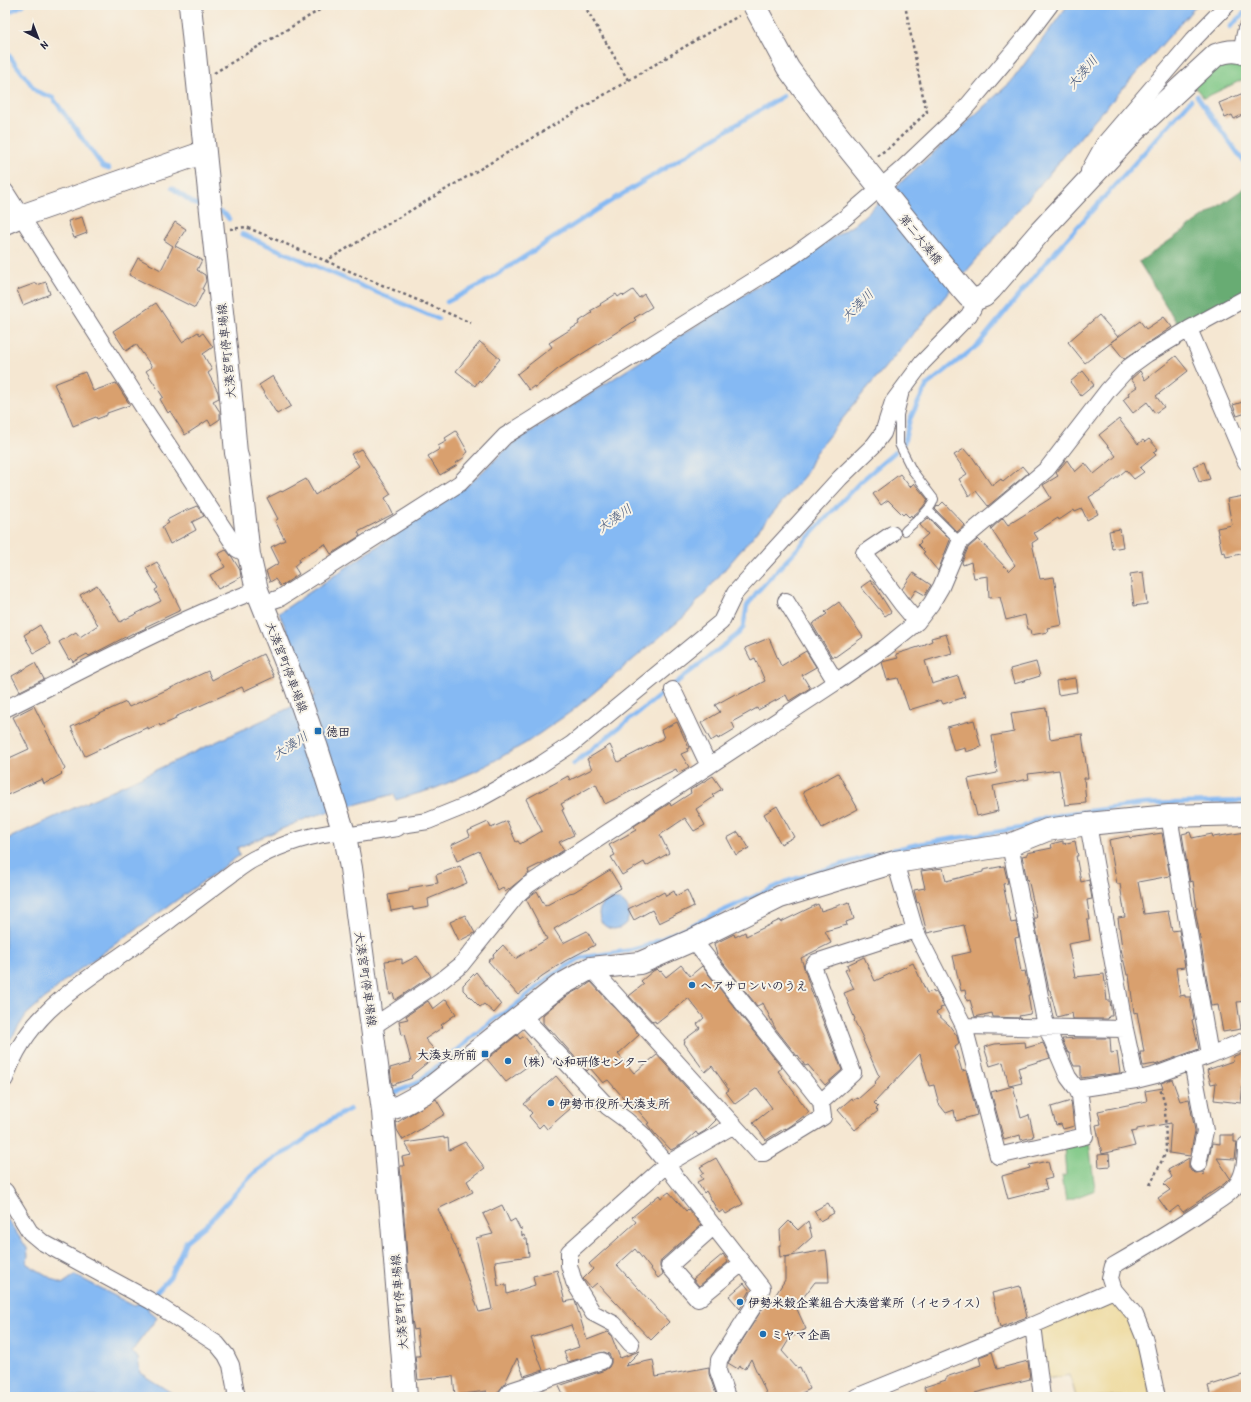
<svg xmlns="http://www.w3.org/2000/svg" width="1251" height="1402" font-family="'Patrick Hand','Klee One',sans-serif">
	<rect width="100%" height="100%" fill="#f7f3e8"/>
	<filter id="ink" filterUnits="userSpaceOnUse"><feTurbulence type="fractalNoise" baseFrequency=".025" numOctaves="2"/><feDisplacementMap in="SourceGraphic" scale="8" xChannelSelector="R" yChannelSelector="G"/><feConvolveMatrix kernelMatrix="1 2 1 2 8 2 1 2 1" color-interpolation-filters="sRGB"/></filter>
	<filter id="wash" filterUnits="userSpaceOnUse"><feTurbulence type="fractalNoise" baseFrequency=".012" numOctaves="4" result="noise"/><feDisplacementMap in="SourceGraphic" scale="16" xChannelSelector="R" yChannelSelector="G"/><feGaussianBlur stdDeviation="0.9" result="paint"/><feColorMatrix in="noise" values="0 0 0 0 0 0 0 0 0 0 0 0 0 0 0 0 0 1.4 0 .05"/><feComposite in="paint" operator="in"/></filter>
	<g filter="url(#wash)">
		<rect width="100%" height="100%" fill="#f5e7d2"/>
		<path fill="#7fc886" stroke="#507560" d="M1219,62L1246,67V78L1204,98L1194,86Z
			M1089,1141L1095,1190L1066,1201L1062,1176L1066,1175L1064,1148Z"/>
		<path fill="#67ac73" stroke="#446757" d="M1246,187V292L1180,328L1139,262Z"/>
		<path fill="#eeda9e" stroke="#887e6c" d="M1110,1299L1116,1300L1132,1320L1151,1397H1076L1070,1375L1046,1379L1038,1322Z"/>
		<path fill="#85b9f3" stroke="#546e97" d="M1068,5H1197L1087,129L864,392L815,453L805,475L686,615L572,711L526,743L476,771L436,788L396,800L394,794L310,817L237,848L240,855L69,977L26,1015L5,1048V840L315,696L279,613L468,485L513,443L855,224L1011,82Z
			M599 914a15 15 0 1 1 30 0a15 15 0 1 1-30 0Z
			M5,1216L27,1248L28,1255L27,1264L62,1284L75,1275L134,1306L141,1301L149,1305L148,1310L157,1318L132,1351L138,1358L140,1373L178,1397H5Z"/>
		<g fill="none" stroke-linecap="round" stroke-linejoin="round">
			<path stroke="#85b9f3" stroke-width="4.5" d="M5,14L23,5
				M1230,27L1246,11
				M5,50L36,91L53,98L103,167L109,169
				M1197,96L1246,165
				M172,188L193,203L205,207
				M217,211L225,214L229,219
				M242,234L438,319
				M447,302L482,284L603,206L783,96
				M904,443L910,419L927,385L978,345L1047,261L1191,100
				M573,764L738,634L743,628L747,606L756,593L841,502L860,482L895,452
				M394,1093L417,1083L494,1019L512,1008L551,976L577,960L585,957L632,950L646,946L788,881L880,853L918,844L1021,828L1035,821L1064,814L1145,804L1246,801
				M156,1292L170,1277L186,1241L205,1226L254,1173L278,1156L290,1150L329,1121L350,1109"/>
		</g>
		<g id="blocks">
			<path fill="#d9a06e" d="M1246,92V113L1234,119L1232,115L1225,118L1219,103Z
				M82,217L87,233L74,238L68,221Z
				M175,222L186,229L175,246L202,260L197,270L205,275L206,281L202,289L204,290L195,308L129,275L138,258L161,270L173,246L164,240Z
				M46,282L50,294L23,305L17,290L36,283L37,285Z
				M633,290L639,298L644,294L652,307L634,318L636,320L558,369L535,388L534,386L529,390L517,374L552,347L549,343L579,324L578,322L592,313L590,311L601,305L600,304L616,294L618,297L622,294L624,296Z
				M156,303L182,342L198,332L200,335L203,333L213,347L203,354L212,370L208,373L218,392L219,398L213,401L220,412V419L211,425L208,420L185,435L170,411L168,413L160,399L163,397L146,371L152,367L136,344L126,351L113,331Z
				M1099,315L1118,337L1111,342L1140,321L1146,329L1164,317L1172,327L1124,359L1111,343L1085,363L1068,342Z
				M480,342L500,359L481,382L479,380L475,386L456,371Z
				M1176,356L1188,371L1156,396L1164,407L1155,413L1147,402L1133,413L1123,400L1129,395L1128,393L1137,387L1131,379L1140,371L1145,380Z
				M1083,371L1094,385L1081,396L1070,382Z
				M85,372L93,391L116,383L130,405L107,413V415L97,419L96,417L73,426L63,401H62L54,384Z
				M273,376L291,406L277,414L259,385Z
				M1246,401V413L1237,416L1233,405Z
				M1119,419L1138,444L1143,440L1145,442L1149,439L1158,449L1153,452L1156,455L1140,468L1144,472L1134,479L1126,470L1104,488L1089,497L1098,514L1087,520L1082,509L1075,512L1074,510L1059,520L1058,518L1034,533L1038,539L1032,543L1040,579L1054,577L1062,625L1047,628L1048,632L1031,635L1030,629H1028L1025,615L1006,620L1000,597L989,598L988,576L974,578L971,562L963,565L962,562L968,548L978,539L1009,571L1015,565L991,529L1003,518L1008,525L1051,498L1043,485L1058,476L1056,473L1067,460L1075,472L1085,463L1094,474L1116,456L1099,435Z
				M456,431L468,452L464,455L465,457L456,463L457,465L440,475L428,456L440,449L438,446L447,441L445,438Z
				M361,449L391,494L385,498L393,514L358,532L360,536L331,554L325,544L299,559L300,561L294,566L299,574L283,585L282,584L280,586L275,579L270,582L266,571L279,563L271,547L285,540L275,521L278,519L267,498L281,491L282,492L306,479L315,495L359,466L351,454Z
				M964,449L970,456L971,455L992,486L1001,479L1003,482L1022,466L1028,473L988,506L976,491L969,496L959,479L967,474L954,455Z
				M1204,462L1210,479L1199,482L1193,466Z
				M900,474L910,487L914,483L928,500L922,508L912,517L911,515L909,517L905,513L903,515L888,500L881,505L873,494Z
				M1244,496L1246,507V553L1226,557L1225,552L1222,553L1217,528L1232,525L1227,499Z
				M943,502L965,525L957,532L935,509L937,506L938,507Z
				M197,506L204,516L192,522L196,530L170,544L162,527L169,523L167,520L182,512Z
				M928,518L950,540L938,571L923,553L925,552L918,545L921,542L920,541L928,534L920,525Z
				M1120,529L1123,547L1112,549L1109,531Z
				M226,550L232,557L240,570L241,577L218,589L210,575L225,567L218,554Z
				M157,562L181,610L145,627L146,628L133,634V633L89,656L87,654L73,662L71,658L69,660L59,642L76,632L80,637L98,625L80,595L97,585L120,622L161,601L155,590L158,588L146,568Z
				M1143,572L1147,604L1134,606L1130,574Z
				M913,573L931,585L925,595L916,590L910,599L902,589Z
				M871,580L891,612L885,616L861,587Z
				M839,602L863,637L835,657L834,656L832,657L812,624L827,614L825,612Z
				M40,625L50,644L34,653L24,635Z
				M946,634L952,653L925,661L932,684L958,676L965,697L943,704L941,700L909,710L898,678L887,680L882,662L898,658L896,654L925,645V644L932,641L931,638Z
				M769,638L781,666L806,651L816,667L802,675L810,688L789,701L786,695L758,710L757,708L732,722L735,729L718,739L717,737L711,741L701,723L720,712L715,705L735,694L736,696L765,681L755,658L751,660L745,648Z
				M263,654L274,677L244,691L242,687L175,717L176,719L160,726L159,724L148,729V727L85,756L71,727L126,702L129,707L208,671L212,680Z
				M1036,662L1040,676L1014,684L1010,669Z
				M35,663L44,679L20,691L12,676Z
				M1075,678L1077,692L1058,695L1056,681Z
				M34,706L65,769L61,773L62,774L44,784L42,779L5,796V760L29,749L13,717Z
				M1046,708L1050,739L1082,734L1088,778H1084L1086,803L1065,805L1059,770L1028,774L1029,779L993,786L998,811L977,816L968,779L997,773L992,736L1014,732L1011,713Z
				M974,720L981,747L966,752L965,748L954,751L947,727Z
				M677,722L689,748L687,749L688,751L681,754L689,767L678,773L676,769L605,804L596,784L561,804L564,809L562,810L574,835L559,842L564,850L550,859L528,870L529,873L508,890L505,892L503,888L498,891L479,851L457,861L451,845L470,836L468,831L488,822L491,828L507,821L516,842L518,841L520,844L542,831L526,799L568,776L570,780L592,769L587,759L610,745L618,762L664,738L661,730Z
				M838,773L858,809L822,828L803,792Z
				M713,776L722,789L712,795L714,797L696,809L705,825L694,831L685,818L660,835L669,853L646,866L644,862L622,875L611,857L615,855L609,845L636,830L634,826L670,803L671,806L691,793L690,790Z
				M777,806L794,837L781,844L764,814Z
				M738,832L741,837L742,836L749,848L736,855L727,838Z
				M1190,832L1192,838L1212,834L1213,837L1246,832V974H1243L1246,1001L1237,1002L1241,1029L1223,1032L1218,1005L1211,1006L1198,926L1195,909H1197L1193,881L1190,882L1182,834Z
				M1162,833L1170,876L1138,882L1144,914L1168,911L1172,931L1179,930L1185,967L1176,968L1180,996L1185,995V997H1190L1194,1019L1192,1020L1199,1049L1155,1065V1064L1143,1066L1140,1052H1144L1137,1012L1134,1013L1129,975H1127L1121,949L1122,948L1118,918L1125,917L1120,884H1117L1109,840L1129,836L1130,838Z
				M1063,841V844L1075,841L1078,856H1076L1081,882L1089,880L1092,899L1087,900L1090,920H1087L1090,940L1068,944L1075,977L1104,974L1107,1001H1110L1112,1016H1109L1108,1019H1073L1072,1013L1057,1017L1050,990H1049L1034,918H1037L1028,879L1027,880L1022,856L1027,855V853L1052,848L1051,844Z
				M460,866L467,883L428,899L429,907L413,910V907L391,911L388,895L409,891V888L438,883L436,875Z
				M1004,866L1008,883L1003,884L1011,923L1016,922L1019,937L1015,938L1021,972L1025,971L1030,995H1028L1031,1013H1030V1014L1019,1016L1020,1018L993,1017L992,1013L975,1017L970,1000L967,1001L965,990L961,991L953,956L971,952L964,925L927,933L919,902L917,903L914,890L925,888L921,871L943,868L946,881L983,872V870Z
				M610,870L621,888L554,929L563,943L587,931L595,945L565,961L542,976L518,995L488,961L494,957L493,955L503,945L515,959L547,939L526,899L537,891L545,906L569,893L574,892Z
				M687,890L694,906L659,923L652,910L634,920L628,909L656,895L657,896L664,892L666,896L674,891L676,896Z
				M849,902L854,919L846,922L847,925L825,931L831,943L801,958L811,990L842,1070L825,1085L808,1065L805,1066L798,1055L797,1056L775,1028L763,1003L757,1006L717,955L714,944L734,934L735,937L745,932L746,936L780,920L781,922L818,904L821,911Z
				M465,915L475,933L459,941L450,922Z
				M417,956L431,976L395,1000L393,993L390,995L385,961L402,959V964Z
				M864,957L875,981L913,963L927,993L933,991L934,993L936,992L944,1007L940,1008L941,1010L936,1013L949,1025L957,1036L959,1044L955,1047L962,1071L966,1070L977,1115L956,1121L954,1110L946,1113L939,1104L934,1085L929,1086L920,1054L874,1103L878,1107L876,1109L878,1111L855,1130L838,1110L852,1098L853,1100L857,1098L858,1099L876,1083L875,1082L880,1076L878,1074L863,1040H864L854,1020L855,1019L844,993L854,989L845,970L849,969L847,965Z
				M681,965L690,976L702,966L782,1068L778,1071L809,1112L792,1125L786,1129L785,1128L766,1140L753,1123L772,1108L757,1088L735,1104L726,1092L729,1090L712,1066L705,1072L684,1043L685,1042L684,1040L700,1028L697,1024L704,1018L688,998L656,1023L655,1021L653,1022L629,996L644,984L641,981L653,971L657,969L660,972L661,971L666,977Z
				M476,972L501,1005L494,1013L484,1004L480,1007L463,990V985Z
				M591,982L639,1035L618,1054L634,1073L657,1055L716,1120L705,1131L698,1135L696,1132L683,1144L671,1150L656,1134V1135L647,1124L649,1123L630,1101L628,1103L608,1080L603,1083L590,1068L587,1071L550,1029L549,1030L543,1023V1015L552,1007L570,994L579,989L580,990Z
				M446,999L456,1014L441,1025L443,1027L425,1039L438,1054L411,1076L412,1078L392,1085L390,1068L411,1062L404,1034L402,1035L399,1021L408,1019L406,1016L428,1001L433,1009Z
				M517,1035L520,1039L524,1036L539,1055L535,1058L536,1060L506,1082L487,1059Z
				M1076,1038H1110L1111,1053L1117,1052L1120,1073L1081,1078V1066H1074L1071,1060L1070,1052L1068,1053L1062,1039Z
				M1025,1042L1026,1048L1043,1043L1050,1058L1018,1068L1022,1083L1009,1086L1003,1062L990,1066L984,1047L995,1044Z
				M1246,1052L1241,1103L1214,1100L1216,1083L1211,1084L1207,1070L1233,1061L1234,1056Z
				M556,1076L578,1102L547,1129L543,1124L539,1128L529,1116L532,1113L524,1104Z
				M1172,1079L1180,1101L1189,1099L1195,1131L1190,1156L1169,1153L1171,1123L1137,1129V1131L1131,1132L1135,1146L1102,1154L1096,1125L1101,1124L1098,1111L1147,1101L1145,1091L1163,1088L1161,1083Z
				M1013,1086L1021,1118L1029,1115L1034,1136H1032L1033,1137L1021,1140L1020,1135L1004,1140L991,1092Z
				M436,1099L445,1114L403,1140L397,1130L396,1123Z
				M1071,1101L1074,1126L1063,1129L1061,1124L1056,1125L1051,1107Z
				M1220,1135H1234V1142H1237L1235,1159L1217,1158L1230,1178L1224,1184L1183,1212L1178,1206L1169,1213L1158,1198L1170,1190L1164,1184L1172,1177L1168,1170L1189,1158V1167L1191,1171L1196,1173L1203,1172L1204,1175V1171L1207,1166L1212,1143L1220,1144Z
				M444,1137V1139L448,1138L449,1150L465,1142L485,1168L467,1181L473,1192L438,1209L458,1252L479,1312L492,1309L476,1238L493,1234L483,1214L502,1205L510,1222L515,1219L520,1229L521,1228L522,1236L524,1235L525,1239H527L529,1256L495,1261L498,1286L506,1285L507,1294L535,1285L533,1276L557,1270L565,1302L574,1300L575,1301L587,1340L608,1332L611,1335L620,1358L640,1351L625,1366L653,1360L656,1377L709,1367V1374L717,1397H564L559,1386L605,1370L609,1367L611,1363V1358L609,1354L604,1352L568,1362L564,1352L579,1347L571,1325L531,1338L543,1370L524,1376L517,1358L505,1383L498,1392L497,1397H482L487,1391L455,1395L453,1376L418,1380L415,1356H420L417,1329L414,1330L412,1320L400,1166H404L402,1157L412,1155L405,1143Z
				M1109,1154L1110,1166L1099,1167L1098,1155Z
				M716,1158L743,1204L726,1214L723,1210L719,1213L706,1191L704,1193L697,1182L703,1179L700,1175L704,1173L700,1167Z
				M1048,1161L1052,1178L1044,1180L1047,1189L1008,1199L1002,1176L1030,1168L1029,1165Z
				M669,1192L686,1211L688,1209L701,1225L662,1259L660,1263V1267L663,1274L658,1278L635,1249L617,1265L669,1322L651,1340L597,1283L591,1288L583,1279L593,1269L589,1264L636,1222L632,1217L659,1195L661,1198Z
				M828,1203L834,1213L820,1221L814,1211Z
				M789,1221L798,1230L808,1221L812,1237L791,1256L780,1257L779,1245H781L780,1230Z
				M826,1250L828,1265L829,1282H815L796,1307L806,1329L790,1338L782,1351L797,1368L800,1367L810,1389L794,1397H768L751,1359L745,1369L740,1366L738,1369L728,1363L766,1303L768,1300L771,1302L785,1280V1257Z
				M723,1254L728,1262L699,1286L693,1279Z
				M744,1283L750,1291L740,1309L729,1296Z
				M1020,1286L1027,1317L1000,1327L992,1293Z
				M992,1352L997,1369L1028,1361L1030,1379L975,1393L977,1397H928L924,1387L946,1380V1377L981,1365L979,1357Z
				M1246,1374V1397H1211L1208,1386Z"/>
		</g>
	</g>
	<g filter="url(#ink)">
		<use href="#blocks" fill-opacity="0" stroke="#6c6770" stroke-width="1"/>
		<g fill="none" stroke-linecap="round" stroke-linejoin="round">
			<defs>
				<path id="lane" d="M904,395L899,415V444L912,470L934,499C932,510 913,523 905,531
					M928,510L960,542"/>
				<path id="street" d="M1241,51L1246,29
					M1089,171L1104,144L1193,40L1227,5
					M5,191L143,407L237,549L249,555
					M1189,329L1246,298
					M892,534L864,553L901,603L917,622
					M786,601L836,682
					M262,604L280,598L460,483L505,436L793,256L845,218L902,169L963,111L1028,34L1050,5
					M673,690L709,766
					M5,709C88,668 170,623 257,590
					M1169,816L1210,1055
					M1088,824L1125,1029L1136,1080L1156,1075L1210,1055L1246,1040
					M345,836L397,828L401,825L428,821L470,804L537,767L572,744L721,622L735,593L840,478L874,445L883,433L893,402L922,363L969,315L973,308L976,299
					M895,862L915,930L964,1026L998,1156L1085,1136L1080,1096L1077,1089L1068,1077L1046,1026L1010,845
					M591,968L759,1153H764L823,1117L821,1102L693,940
					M522,1015L608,1107L626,1120L643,1135L667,1164L734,1125
					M964,1026L1125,1029
					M372,1027L441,981L461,965L517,895L528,885L836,682L885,648L917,622L931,604L941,587L960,542L1047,469L1108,390L1129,367L1147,354L1189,329L1246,462
					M1192,1062L1205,1131L1198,1164
					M5,1079C23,1023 67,992 113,961C132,948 151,934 170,920C188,906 207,893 225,879C236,871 246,862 258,857C284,843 315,834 344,831
					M1077,1089L1136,1080
					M821,1102L853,1073L813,966L816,962L915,930
					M5,1191L30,1232L42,1242L151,1301L217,1344L226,1355L231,1365L236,1392L235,1397
					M714,1226L669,1266L698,1299L742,1263
					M1033,1325L1042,1397
					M631,1344L614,1324L593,1313L574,1282L569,1265V1252L667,1164L675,1177L762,1288L755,1304L719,1360L718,1371L727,1397
					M506,1397L510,1391L602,1361
					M856,1397L1033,1325L1114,1290
					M1157,1397L1144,1337L1135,1315L1114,1290L1110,1278L1113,1266C1144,1248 1175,1230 1204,1210C1215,1203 1230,1195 1238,1183C1245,1172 1246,1158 1246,1145"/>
				<path id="secondary" d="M190,5L213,231L229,375L236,453L238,460L249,555L257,590L296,688L317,748L345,836L351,868L383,1111L406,1397
					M754,5L788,68L832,128L962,289L969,297L976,299L984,296L991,289L1040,232L1137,128L1216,55C1226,51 1236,49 1246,54
					M5,223L21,216L205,152
					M383,1111L400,1106L424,1093L559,986L591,968L640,963L693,940L780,897L895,862L1010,845L1047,830L1088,824L1169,816L1246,814"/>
			</defs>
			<use href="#lane" stroke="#6c6770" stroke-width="10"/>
			<use href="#street" stroke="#6c6770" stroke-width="18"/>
			<use href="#secondary" stroke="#6c6770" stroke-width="24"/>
			<path stroke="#6c6770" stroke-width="2.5" stroke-dasharray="3 3" stroke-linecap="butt" d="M584,5L628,80
				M214,73L328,5
				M877,156L890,147L927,112L922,92L905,5
				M230,229L246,227L326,261L711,31L739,16
				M326,261L471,323
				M1150,1185L1166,1152L1165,1105L1160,1088"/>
			<use href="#lane" stroke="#fff" stroke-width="8"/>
			<use href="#street" stroke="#fff" stroke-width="16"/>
			<use href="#secondary" stroke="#fff" stroke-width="22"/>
		</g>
	</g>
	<g fill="#1f6fb2" stroke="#f7f3e8" stroke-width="1.5">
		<rect x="314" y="727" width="8" height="8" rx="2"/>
		<circle cx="692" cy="985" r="4"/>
		<rect x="481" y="1050" width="8" height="8" rx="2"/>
		<circle cx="508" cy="1061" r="4"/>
		<circle cx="551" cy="1103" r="4"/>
		<circle cx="740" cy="1302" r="4"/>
		<circle cx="763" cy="1334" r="4"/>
	</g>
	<g text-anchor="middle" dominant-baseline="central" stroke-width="4" stroke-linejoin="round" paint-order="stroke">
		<g font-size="12" fill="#22223b" stroke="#f7f3e8">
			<text transform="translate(921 239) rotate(51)">第二大湊橋</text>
			<text transform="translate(226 351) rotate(-96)">大湊宮町停車場線</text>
			<text transform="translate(287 667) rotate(69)">大湊宮町停車場線</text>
			<text transform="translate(366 979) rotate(82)">大湊宮町停車場線</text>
			<text transform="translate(399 1302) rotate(-95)">大湊宮町停車場線</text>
		</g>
		<g font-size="12" font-weight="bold" fill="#22223b" stroke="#f7f3e8" text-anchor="start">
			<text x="326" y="731">徳田</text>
			<text x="700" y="985">ヘアサロンいのうえ</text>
			<text x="477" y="1054" text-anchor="end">大湊支所前</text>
			<text x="516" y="1061">（株）心和研修センター</text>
			<text x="559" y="1103">伊勢市役所 大湊支所</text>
			<text x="748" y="1302">伊勢米穀企業組合大湊営業所（イセライス）</text>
			<text x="771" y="1334">ミヤマ企画</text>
		</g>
		<g font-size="13" font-style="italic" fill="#45577b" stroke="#f7f3e8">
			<text transform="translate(1082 72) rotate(-49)">大湊川</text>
			<text transform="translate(857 305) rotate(-45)">大湊川</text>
			<text transform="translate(614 518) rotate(-35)">大湊川</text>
			<text transform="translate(290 745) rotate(-33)">大湊川</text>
		</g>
	</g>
	<rect width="1251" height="1402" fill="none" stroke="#f7f3e8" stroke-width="20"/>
	<g transform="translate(38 38) rotate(138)" stroke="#f7f3e8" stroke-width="3" paint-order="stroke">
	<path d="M0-3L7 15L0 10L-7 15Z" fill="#22223b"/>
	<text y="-6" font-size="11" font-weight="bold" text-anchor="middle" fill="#22223b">N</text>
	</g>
</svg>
